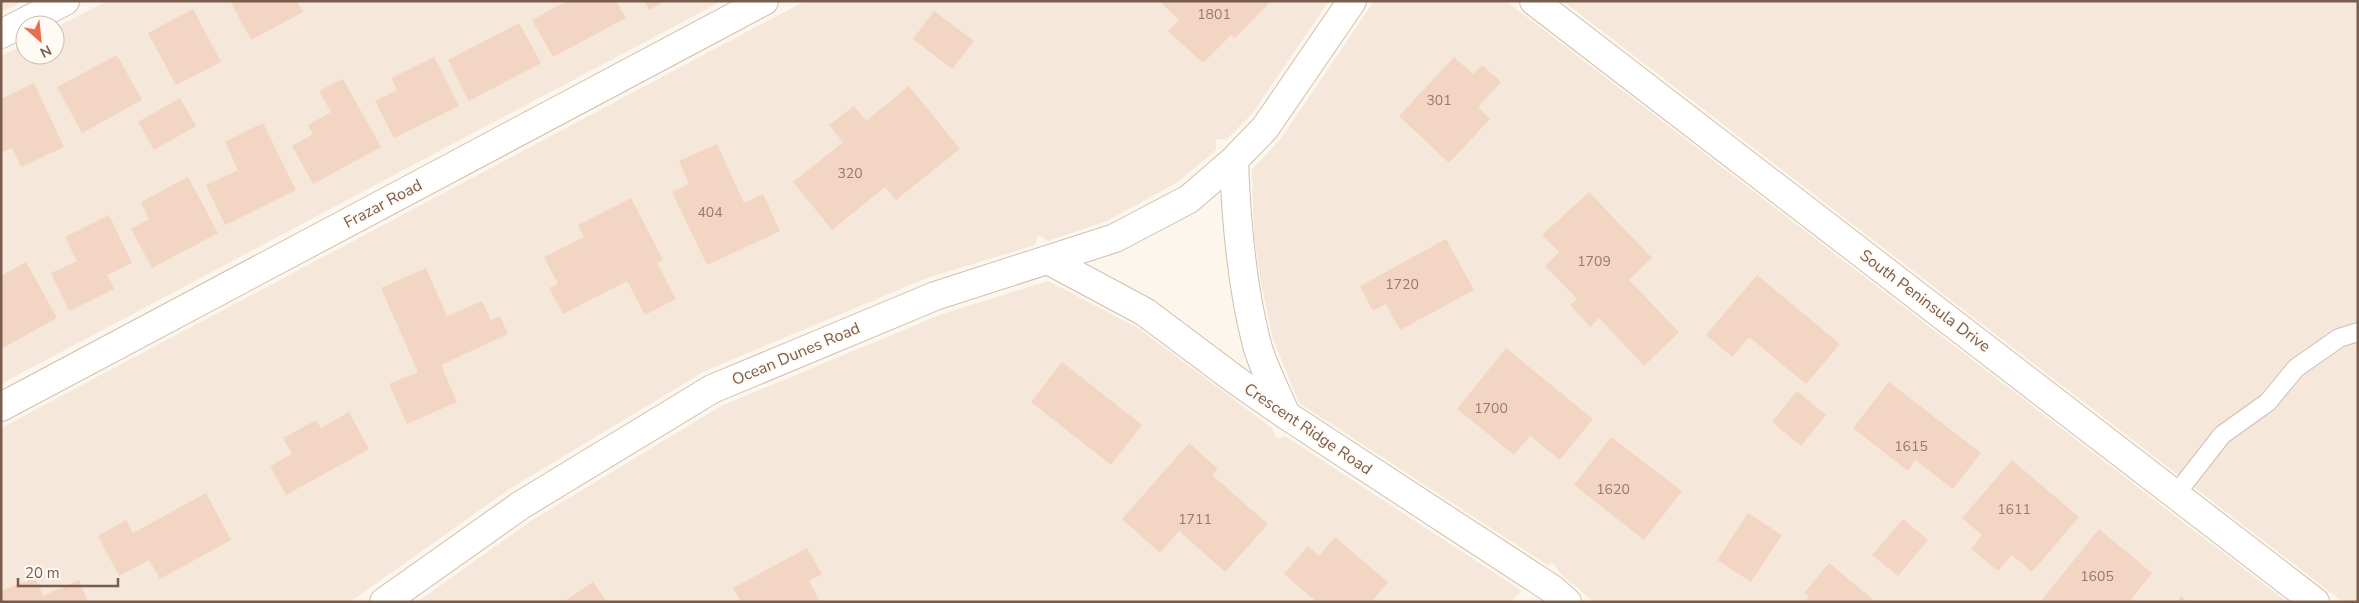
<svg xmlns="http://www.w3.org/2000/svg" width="2359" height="603" font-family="'Nunito Sans',sans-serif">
	<rect width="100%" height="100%" fill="#fdf6ec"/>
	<path fill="#f5e8da" d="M1,1H23L1,12Z
		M107,1H722L1,384V56L25,44V55H55V28Z
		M805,1H1329L1252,114L1226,140L1216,139V150L1178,182L1107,221L1048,241L1038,235L1035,245L927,278L705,371L511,488L350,602H1V428Z
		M1374,1H1506L2287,602H1594L1563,576L1552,563L1549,566L1299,403L1273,339L1261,282L1254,237L1252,169L1280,140Z
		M1563,1H2358V602H2343Z
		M1048,281L1138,328L1272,428L1277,439L1285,436L1522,591L1510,602H417L531,521L721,406L942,314Z"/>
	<path fill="#f3d5c3" d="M230,1H297L303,12L251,40Z
		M567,1H616L626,18L553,57L532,20Z
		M644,1H665L649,10Z
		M1159,1H1271L1235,38L1231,35L1203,63L1168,31L1179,20Z
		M193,9L221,62L176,85L148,33Z
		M934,11L974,41L952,69L913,39Z
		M519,23L541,63L469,101L448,60Z
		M117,55L142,100L82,133L57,87Z
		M434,57L459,106L394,138L375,101L397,90L391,78Z
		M1454,57L1473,74L1482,65L1501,82L1478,107L1490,119L1449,163L1399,116Z
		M343,79L381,147L313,184L292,146L313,134L308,125L331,112L319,91Z
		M34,83L64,147L21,167L12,148L1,153V99Z
		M909,86L960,149L896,200L885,187L832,230L793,182L843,142L829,125L854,106L866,121Z
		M180,98L196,126L154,150L138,122Z
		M263,123L296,190L225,225L206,185L238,170L225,142Z
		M717,144L744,203L763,194L780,231L707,265L672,192L689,184L679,161Z
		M188,177L218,233L152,268L131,229L149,219L141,202Z
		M1589,192L1652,258L1629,280L1679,332L1644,366L1599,318L1590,327L1570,305L1577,299L1545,266L1559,252L1542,235Z
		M631,198L663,260L657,263L676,299L645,315L627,281L563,314L549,288L558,284L544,257L584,237L578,225Z
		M109,215L132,263L107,275L114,289L69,311L51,273L77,261L65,237Z
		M1446,239L1474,290L1400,330L1386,304L1373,311L1360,286Z
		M26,262L57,318L1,349V276Z
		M426,268L447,316L482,301L491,320L500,316L508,334L441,365L457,402L407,424L389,384L418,372L381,288Z
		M1757,275L1840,344L1806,384L1749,337L1732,357L1706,335Z
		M1506,348L1593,419L1560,460L1530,436L1514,455L1457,409Z
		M1062,362L1142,425L1111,465L1031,402Z
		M1889,382L1981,453L1953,489L1915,460L1908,471L1853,428Z
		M1797,391L1826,415L1801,446L1772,422Z
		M349,412L369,449L286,495L270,466L292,454L283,438L316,420L321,428Z
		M1611,437L1682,491L1644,540L1574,485Z
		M1189,443L1218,469L1212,475L1268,524L1225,572L1179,531L1160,553L1122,519Z
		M2012,460L2079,517L2032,572L2012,555L1998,571L1971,549L1982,535L1962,518Z
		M206,493L231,540L160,579L149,560L119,576L98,536L126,520L133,533Z
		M1748,513L1782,535L1751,582L1717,560Z
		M1903,519L1928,540L1898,576L1872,555Z
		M2099,529L2152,573L2129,602H2040Z
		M1335,537L1388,582L1373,600L1375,602H1317L1284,574L1308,546L1319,556Z
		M807,548L822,574L809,581L820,602H741L733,588Z
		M1829,563L1876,602H1805L1809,597L1804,593Z
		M35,577L43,596L79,580L88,602H1V591Z
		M593,582L607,602H563Z
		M2181,596L2188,602H2177Z"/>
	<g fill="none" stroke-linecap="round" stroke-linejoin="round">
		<defs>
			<path id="service" d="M2176,494L2222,435L2268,402L2296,368L2339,338L2358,332"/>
			<path id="minor" d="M1,34L65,1
				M1234,160C1236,221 1241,281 1256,341C1262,366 1276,391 1286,415
				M1048,260L1145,312L1237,381L1286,415L1552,589L1567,602
				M1,407L764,1
				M384,602L521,505L712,389L935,296L1115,238L1189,199L1234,160L1265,128L1352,1"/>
			<path id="secondary" d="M1534,1L2315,602"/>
		</defs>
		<use href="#service" stroke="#d1beb0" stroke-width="20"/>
		<use href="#minor" stroke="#d1beb0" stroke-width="30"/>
		<use href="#secondary" stroke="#d6c0b0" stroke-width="30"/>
		<use href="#service" stroke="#fff" stroke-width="18"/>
		<use href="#minor" stroke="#fff" stroke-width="28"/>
		<use href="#secondary" stroke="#fff" stroke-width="28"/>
	</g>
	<g text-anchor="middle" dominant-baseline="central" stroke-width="4" stroke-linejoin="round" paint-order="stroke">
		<g font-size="14" fill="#987a6a">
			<text x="1214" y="14">1801</text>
			<text x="1439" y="100">301</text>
			<text x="850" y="173">320</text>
			<text x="710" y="212">404</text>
			<text x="1594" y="261">1709</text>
			<text x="1402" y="284">1720</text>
			<text x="1491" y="408">1700</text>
			<text x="1911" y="446">1615</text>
			<text x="1613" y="489">1620</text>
			<text x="2014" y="509">1611</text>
			<text x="1195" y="519">1711</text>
			<text x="2097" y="576">1605</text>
		</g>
		<g font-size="16" fill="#7a5c4d" stroke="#fffaf3">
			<text transform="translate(383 204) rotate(-28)">Frazar Road</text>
			<text transform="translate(1925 301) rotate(37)">South Peninsula Drive</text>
			<text transform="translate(796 354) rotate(-23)">Ocean Dunes Road</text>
			<text transform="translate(1308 429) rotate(34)">Crescent Ridge Road</text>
		</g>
	</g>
	<rect width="2359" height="603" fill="none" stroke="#7a5c4d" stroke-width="5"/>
	<g transform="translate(40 40) rotate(153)"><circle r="24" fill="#fffaf3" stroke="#cabbb1"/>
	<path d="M0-4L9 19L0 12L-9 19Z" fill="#e76f51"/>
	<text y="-8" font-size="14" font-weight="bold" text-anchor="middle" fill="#7a5c4d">N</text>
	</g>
	<path d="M18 578v8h100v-8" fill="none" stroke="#7a5c4d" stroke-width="2.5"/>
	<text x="25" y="578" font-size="15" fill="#7a5c4d" stroke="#fffaf3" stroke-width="4" paint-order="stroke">20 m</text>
</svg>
